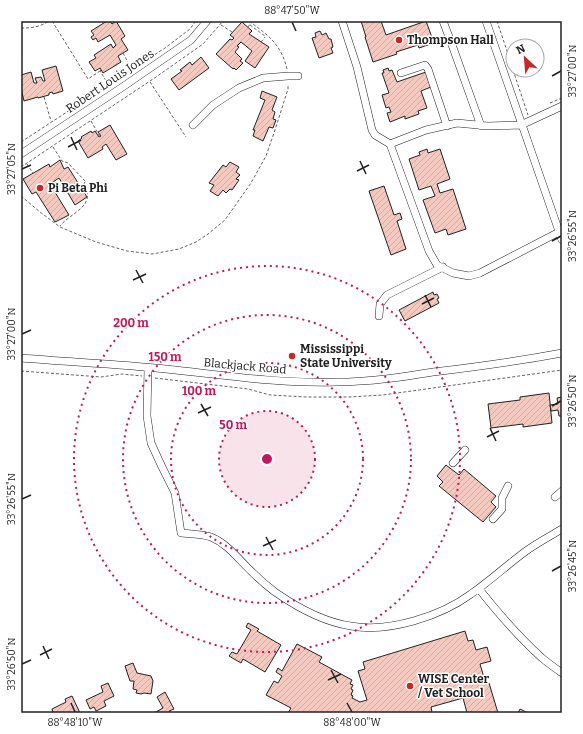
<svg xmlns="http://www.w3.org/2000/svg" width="583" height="734" font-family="Bitter,serif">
	<defs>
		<pattern id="building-hatch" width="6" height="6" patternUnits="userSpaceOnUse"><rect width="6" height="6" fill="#f3c9c0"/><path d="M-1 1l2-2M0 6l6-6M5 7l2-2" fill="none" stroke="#d0aca5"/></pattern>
	</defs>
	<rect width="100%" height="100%" fill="#fff"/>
	<path fill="url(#building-hatch)" stroke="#222" d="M107,21H110L112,24L116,21L125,36L121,39L128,50L118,56L121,62L103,73L100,68L95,71L89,62L96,58L94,55L111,44L113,48L116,45L110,35L98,42L96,38L93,40L91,37L94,35L91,31Z
		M361,21H381L386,35L426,21L434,43L419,48L418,45L396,52L397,54L373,62L365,37H366Z
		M242,22L252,31L249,34L269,47L255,68L245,61L252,51L241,42L237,46L239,47L235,52L242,59L240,61L243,63L236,70L234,68L233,69L216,54L230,39L232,40L234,38L230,35Z
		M320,31L322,35L326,33L329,39H331L333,47L331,48L333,53L319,58L312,38L316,37L315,33Z
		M201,57L209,68L179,90L171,79L182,71L180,70L190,62L192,65Z
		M56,66L63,91L53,94L52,92L49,93V95L38,98V97L24,101L21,88V75L31,72L34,83H37L35,78L41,77L43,81H45L42,70Z
		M388,68L389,71L392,70L397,82L426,72L431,87L421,91L427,108L418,111L419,114L405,119V116L390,122L387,113L391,112L389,107L386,108L382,95L389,93L382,73H384L383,70Z
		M262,91L277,97L272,110L275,112L273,119L276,120L273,128L269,127L263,141L253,136L255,130H253L265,100L260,98Z
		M110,125L127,154L116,160L106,144L102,147L103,149L88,158L78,141L82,138L81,137L91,131L92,133L95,131L99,137L101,136L98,132Z
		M427,149L428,153L440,149L450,179L437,184L440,193L453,189L466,229L448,235L446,229L435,233L423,200L435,196L431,186L419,190L409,159L420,155L419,152Z
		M60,160L64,169L68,167L87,197L75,205L59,178L50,184L69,215L55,222L36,192L32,194L23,179L49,164L50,167Z
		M230,162L239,167L236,172L240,175L236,179L239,180L232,190L230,189L226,193L223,190L218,196L210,191L214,185L209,183L223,165L226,167Z
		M384,186L394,215L400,213L402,219L397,221L406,249L391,255L369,191Z
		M433,292L434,295L437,294L439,298L437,299L439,303L405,321L399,310Z
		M549,393L552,423L523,427V424L491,428L488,404L520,400V397Z
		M562,397V416H559L558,410L551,411L550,405L558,404L557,398Z
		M446,465L459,475L464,469L496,496L491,502L496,507L483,522L439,486L443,482L437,476Z
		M248,623L259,629L257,631L281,645L265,672L243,659L241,663L229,656L232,652L237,654L251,630L246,627Z
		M465,631L468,641L473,640L476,650L487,647L491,661L480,664L486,684L489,683L498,713H467L463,698L431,707L432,712L428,713H288L291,708L266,695L274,681L278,683L282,676L276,672L278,668L282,671L297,644L322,657L319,662L352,680L350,684L353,685L351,689L353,690L351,695L353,696L352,698L360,702L367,700L358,671L365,669L363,662Z
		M133,663L137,673L151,676L153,681L151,694L144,693L141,694L136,693L137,690L133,689L134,681H130L125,666Z
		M108,683L114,696L104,701L106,706L96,711L94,707L90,709L86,700L103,692L101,686Z
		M165,692L174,709L169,711L170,713H154L163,708L157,697Z
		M72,696L80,713H53L52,709L66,702L65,699Z
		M520,709L528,713H518Z"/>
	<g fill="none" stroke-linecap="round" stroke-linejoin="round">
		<defs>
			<path id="minor" d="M342,21L357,67L372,130L375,135L390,144L426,130L457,123L488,126L521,125L562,106
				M443,21L451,42L481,126
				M486,21L562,240
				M401,73L425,65L428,69L447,126
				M193,125L213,105L239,88L263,78L288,76H298
				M390,144L429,251L437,265L453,273L469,276L480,273L559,232
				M21,154L124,86L191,40L207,21
				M379,316L380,304L387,295L443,267
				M21,358C69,362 118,364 166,369C223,375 280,384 337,382C370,382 402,377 433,372C476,367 519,361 562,353
				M148,368L147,416L151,443L162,467L175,493L181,533C189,534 203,534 211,537C228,544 239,560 252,572C259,579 267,586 275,592C298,608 323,622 351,626C389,633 441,616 471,594C490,581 507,565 526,551C537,543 550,536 562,529
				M453,463L465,450
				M555,497L562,491
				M493,519L502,509V498L508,486
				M479,589C498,613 519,637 542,658C548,663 555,668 562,673"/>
		</defs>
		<use href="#minor" stroke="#222" stroke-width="8"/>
		<path stroke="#646464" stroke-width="1" stroke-dasharray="3 2" stroke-linecap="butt" d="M52,21L88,79L100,71
			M249,21C268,35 281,44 287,69
			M497,21L513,69
			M221,25L232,32
			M250,25L265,36L267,34
			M248,27L251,23
			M21,28C32,28 40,27 49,21
			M261,42L265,37
			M123,53L131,68
			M101,70L100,71L108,84
			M513,70L528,115
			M150,82L186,137
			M44,97L51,121
			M550,103L562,98
			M91,121L100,137
			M21,142L165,48L190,29L196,21
			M53,147L62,161L68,163L86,182L84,183C97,207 71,212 60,226
			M27,164L33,173
			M21,167L156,77L203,44L223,21
			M21,196L40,212L60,227L96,242L127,251L152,254L179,249L196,242L208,234L225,220L251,183L266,156L275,130L288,89V84
			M21,371L101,377L122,374L142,376
			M155,378L248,389L270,395L306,397H349L383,395L562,370"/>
		<use href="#minor" stroke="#fff" stroke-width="7"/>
	</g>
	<path fill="none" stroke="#222" stroke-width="1.5" d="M292,22L296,31M552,76L561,71M71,137L77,150M68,147L81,140M360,161L366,174M22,169L31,165M357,171L369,165M552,241L561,236M136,270L143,283M133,280L146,274M425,295L431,307M422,304L434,298M22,334L31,330M201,404L208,416M552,406L561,401M198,413L211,407M490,428L496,441M487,437L499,431M22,499L31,495M266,537L273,550M263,546L276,540M552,571L561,566M43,646L49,659M40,655L52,649M22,664L31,660M331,670L338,683M328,680L341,674M71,703L75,712M347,703L352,712"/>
	<circle cx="267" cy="459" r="48" fill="#c2185b" fill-opacity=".12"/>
	<g fill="none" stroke="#c2185b" stroke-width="2" stroke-dasharray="2 4">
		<circle cx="267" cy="459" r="48"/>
		<circle cx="267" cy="459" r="96"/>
		<circle cx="267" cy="459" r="144"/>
		<circle cx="267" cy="459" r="193"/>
	</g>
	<g fill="#c62828" stroke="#fff" stroke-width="1.5">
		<circle cx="399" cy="40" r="4"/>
		<circle cx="40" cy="188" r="4"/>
		<circle cx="292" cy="356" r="4"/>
		<circle cx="410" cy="686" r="4"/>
	</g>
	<g text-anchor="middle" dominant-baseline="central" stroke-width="3" stroke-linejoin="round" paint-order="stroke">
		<g font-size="12" font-weight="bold" fill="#222" stroke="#fff" text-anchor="start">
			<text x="407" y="40">Thompson Hall</text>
			<text x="48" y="188">Pi Beta Phi</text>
			<text x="300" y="349">Mississippi<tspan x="300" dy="14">State University</tspan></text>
			<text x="418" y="679">WISE Center<tspan x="418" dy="14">/ Vet School</tspan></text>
		</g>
		<g font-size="12" fill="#222" stroke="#fff">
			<text transform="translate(110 81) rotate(-34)">Robert Louis Jones</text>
			<text transform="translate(245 366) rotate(5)">Blackjack Road</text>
		</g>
	</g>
	<circle cx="267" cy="459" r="6" fill="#c2185b" stroke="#fff" stroke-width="2"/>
	<g font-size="12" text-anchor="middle" font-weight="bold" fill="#c2185b" stroke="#fff" stroke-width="3" stroke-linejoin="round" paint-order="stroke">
		<text x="131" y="327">200 m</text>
		<text x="165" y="361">150 m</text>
		<text x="199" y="395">100 m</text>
		<text x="233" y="429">50 m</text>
	</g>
	<rect width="583" height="734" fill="none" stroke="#ffffff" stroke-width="44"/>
	<g transform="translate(525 58) rotate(334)"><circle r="19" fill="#ffffff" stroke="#a7a7a7"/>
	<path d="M0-3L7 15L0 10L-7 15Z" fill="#c62828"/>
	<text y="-6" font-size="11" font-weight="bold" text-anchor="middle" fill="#222222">N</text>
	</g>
	<rect x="22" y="22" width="539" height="690" fill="none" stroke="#222" stroke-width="1.5"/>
	<g font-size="10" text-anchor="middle" fill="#222">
		<text x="292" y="14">88°47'50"W</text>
		<text transform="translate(572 71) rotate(-90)" y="4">33°27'00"N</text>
		<text transform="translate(11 169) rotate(-90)" y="4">33°27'05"N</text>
		<text transform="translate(572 236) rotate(-90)" y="4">33°26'55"N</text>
		<text transform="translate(11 334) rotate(-90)" y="4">33°27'00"N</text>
		<text transform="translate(572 401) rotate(-90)" y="4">33°26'50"N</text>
		<text transform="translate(11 499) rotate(-90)" y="4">33°26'55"N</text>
		<text transform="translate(572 566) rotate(-90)" y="4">33°26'45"N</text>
		<text transform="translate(11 664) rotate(-90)" y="4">33°26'50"N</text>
		<text x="75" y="726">88°48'10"W</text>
		<text x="352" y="726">88°48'00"W</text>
	</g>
</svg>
